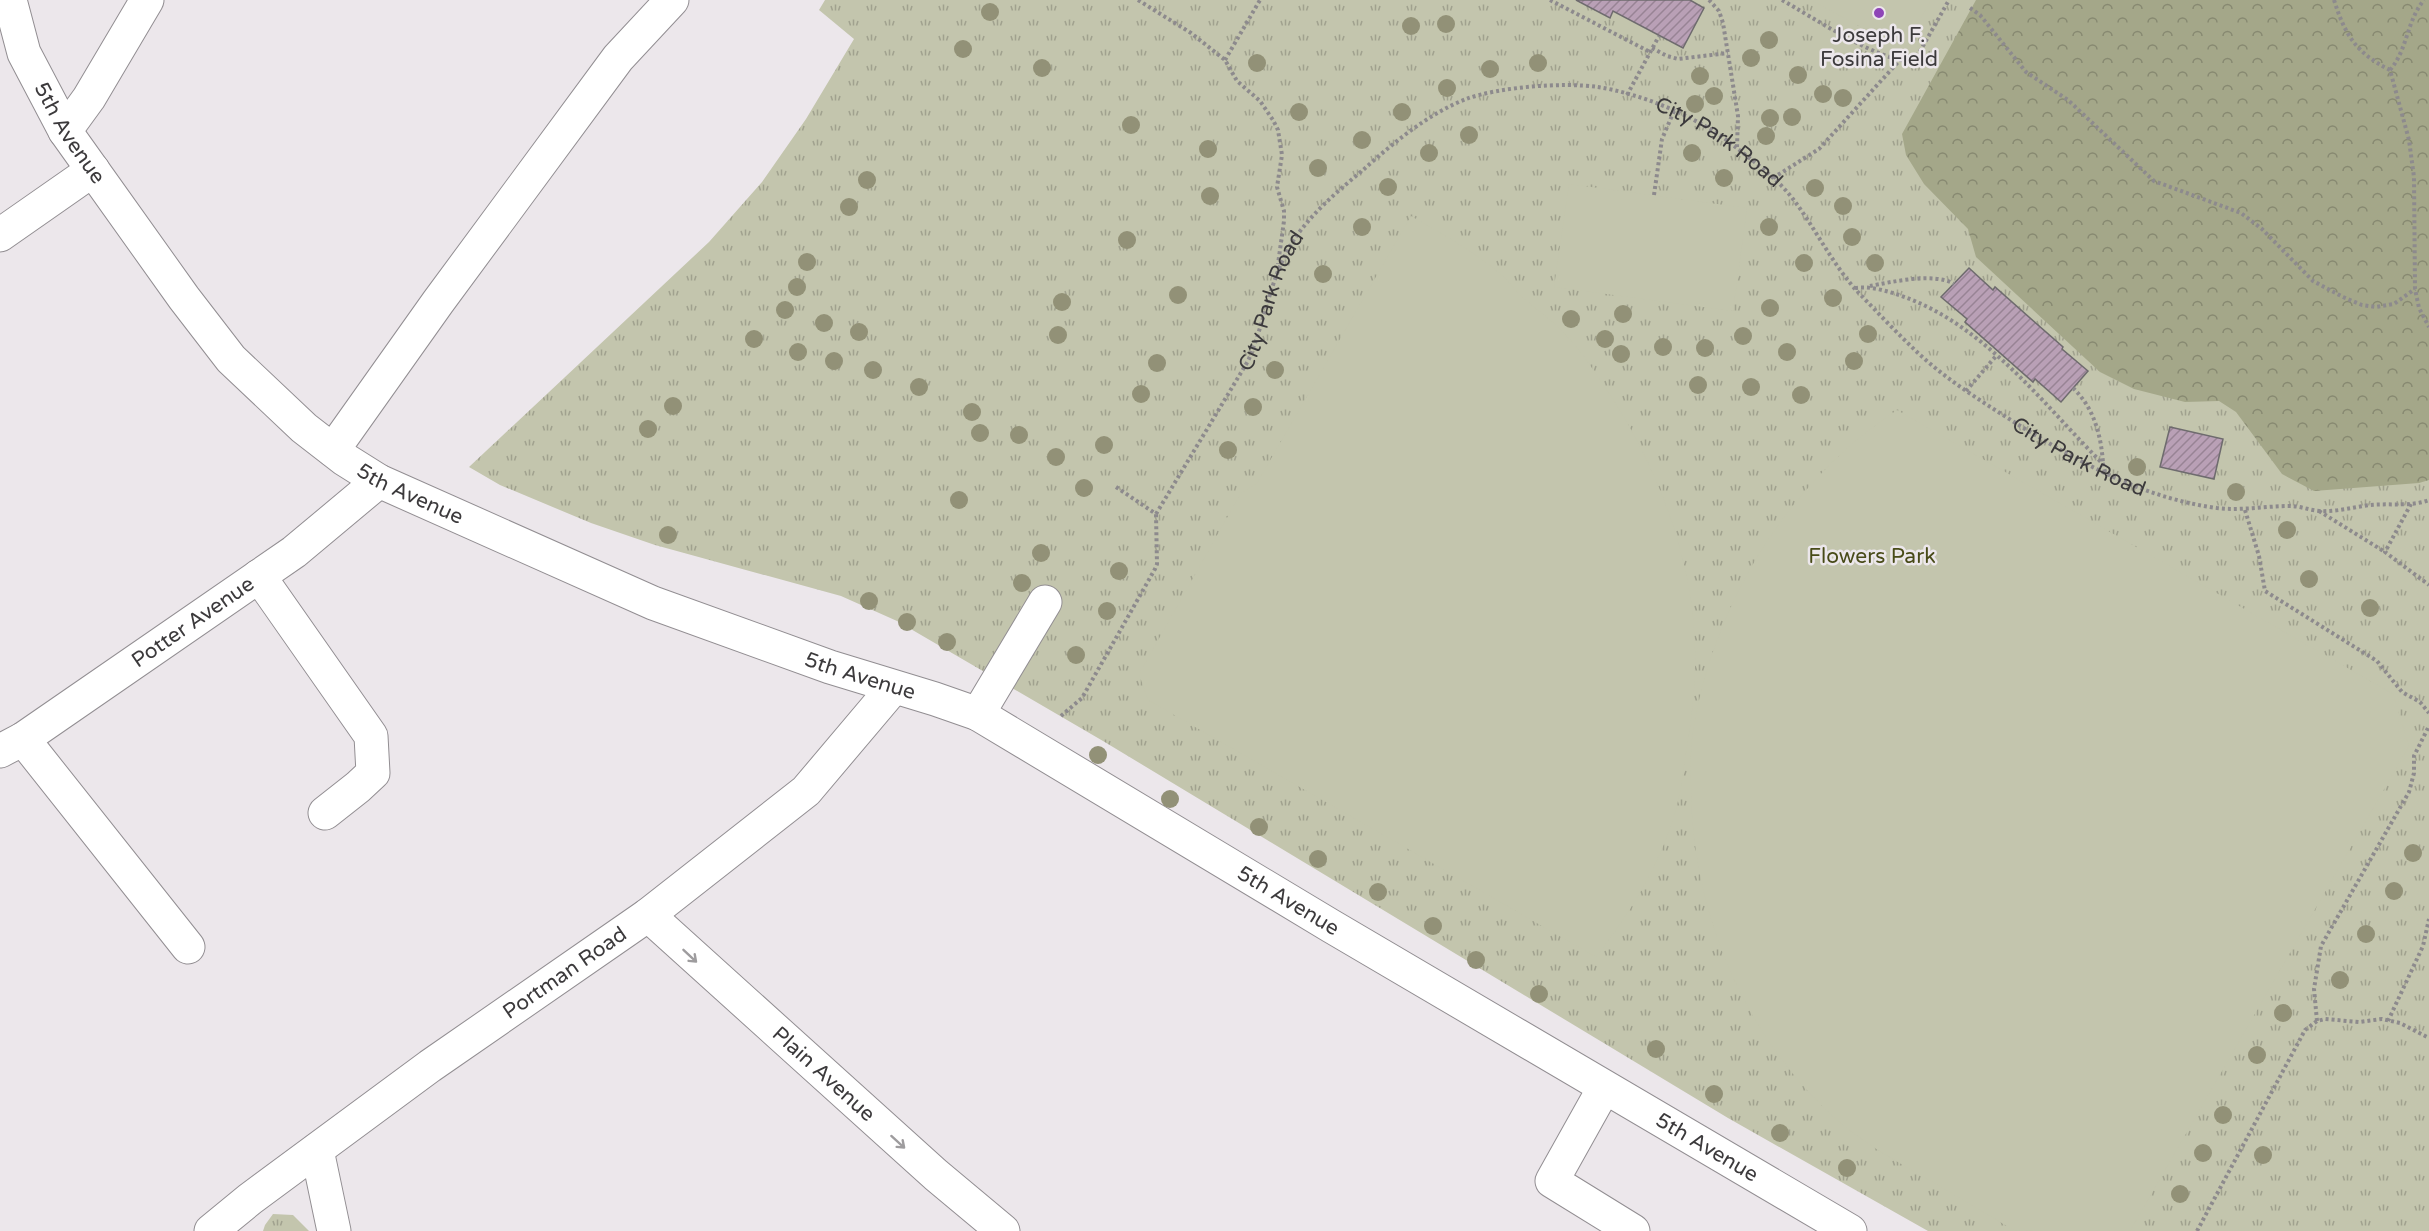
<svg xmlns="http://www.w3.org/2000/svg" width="2429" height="1231" font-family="'Varela Round',sans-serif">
	<defs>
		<pattern id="grass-tufts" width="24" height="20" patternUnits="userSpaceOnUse" patternTransform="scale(1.5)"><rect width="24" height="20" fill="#c3c5ad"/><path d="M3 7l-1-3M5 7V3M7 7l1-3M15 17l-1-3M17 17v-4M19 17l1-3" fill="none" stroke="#a0a18e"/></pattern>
		<pattern id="forest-crowns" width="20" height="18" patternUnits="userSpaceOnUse" patternTransform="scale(1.5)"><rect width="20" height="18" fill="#a4a789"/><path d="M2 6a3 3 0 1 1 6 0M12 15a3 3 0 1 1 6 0" fill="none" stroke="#878971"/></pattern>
		<pattern id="building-hatch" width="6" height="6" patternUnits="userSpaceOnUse" patternTransform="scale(1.5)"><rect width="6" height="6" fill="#b9a0b6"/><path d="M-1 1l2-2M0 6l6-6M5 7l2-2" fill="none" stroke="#988395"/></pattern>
	</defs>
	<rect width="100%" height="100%" fill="#ece7eb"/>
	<path fill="url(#grass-tufts)" d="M825,0H2429V1231H1928L1728,1118L1103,741L897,621L841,596L655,545L591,523L500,485L469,467L709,242L762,182L806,119L854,39L819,10Z
		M273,1214L293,1215L309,1231H263L265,1225Z"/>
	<path fill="url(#forest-crowns)" d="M1976,0H2429V480L2419,483L2314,491L2282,474L2236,412L2219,401L2185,402L2134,389L2100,372L1976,257L1968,229L1924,184L1906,155L1902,134Z"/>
	<path fill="#c3c5ad" d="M1811,0H1931L1910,37L1899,41L1881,38Z
		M1569,184L1747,208L1733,311L1554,287Z
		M1411,216C1440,233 1472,250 1498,272C1507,278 1512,287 1520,295C1534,308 1551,319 1564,333C1582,351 1596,374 1610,395C1658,467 1694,563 1695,649C1696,684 1692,719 1686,753C1683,775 1680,798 1673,819C1657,870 1628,916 1596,957L1148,700L1139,674L1241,493L1257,483Z
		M1897,410L2393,694L2409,746L2130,1231C2102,1231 2073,1231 2044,1231C2035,1231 2023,1231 2015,1230C2007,1227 1998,1220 1990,1216C1970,1204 1951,1193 1931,1181C1894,1160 1857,1140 1826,1110C1739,1026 1691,904 1691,784C1691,767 1690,749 1693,732C1713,604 1788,482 1897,410Z"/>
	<path fill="url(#building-hatch)" stroke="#6e6b6e" stroke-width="1.5" d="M1576,0H1690L1704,8L1683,48L1613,11L1610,18Z
		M1969,268L1993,290L1995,287L2063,347L2062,349L2088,371L2061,402L2035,379L2033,382L1965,322L1967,319L1941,297Z
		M2170,427L2223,439L2214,479L2160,467Z"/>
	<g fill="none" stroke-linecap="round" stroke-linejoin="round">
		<defs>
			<g id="minor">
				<path id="s2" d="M10,0L24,53L65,131L184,298L231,359L304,428L344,459L379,481L653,603L830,667L935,699L978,714L1331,926L1850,1231"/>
				<path d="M65,131L89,98L147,0"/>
				<path d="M0,235L93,170"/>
				<path d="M333,450L438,302L618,58L672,0"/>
				<path d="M259,576L371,736L373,773L358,787L325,813"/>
				<path d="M978,714L1045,602"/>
				<path d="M23,739L188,947"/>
				<path id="s3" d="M0,751L23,739L294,552L379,481"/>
				<path id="s4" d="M648,915L936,1175L1003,1231"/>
				<path d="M1604,1088L1552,1181L1633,1231"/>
				<path d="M317,1150L334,1231"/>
				<path id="s5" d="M211,1231L250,1199L430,1066L648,915L806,791L893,688"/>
			</g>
		</defs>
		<use href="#minor" stroke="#928e92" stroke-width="35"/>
		<g stroke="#8d8a8d" stroke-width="4" stroke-dasharray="3 3" stroke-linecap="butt">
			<path d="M1138,0L1191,33L1225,60L1237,81L1260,101L1273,120L1278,130L1282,155L1277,187L1284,211V221L1278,264"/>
			<path d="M1550,0L1650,52"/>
			<path d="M1709,0L1719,11L1723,23L1738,116L1737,147"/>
			<path d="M1782,0C1812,17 1877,60 1909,61L1919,53L1949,0"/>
			<path d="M2334,0C2345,35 2356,53 2390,70L2409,140L2414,177L2415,289L2419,308L2429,327"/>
			<path d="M1970,8L1980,15L2026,72L2068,100L2154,181L2241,213L2262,229L2313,281L2343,297L2362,305L2376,307L2394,304L2415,289"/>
			<path d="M1652,48L1667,56L1678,59L1728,53"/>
			<path d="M1225,60L1260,0"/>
			<path d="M2390,70C2408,49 2406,22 2424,0"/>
			<path d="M1627,95L1659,36"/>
			<path d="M1773,178L1819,149L1900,60"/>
			<path d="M1654,195L1662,139L1674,111"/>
			<path d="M1870,286C1891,282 1935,272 1954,284"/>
			<path d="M1855,288C1869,286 1883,290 1896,294C1983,322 2041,402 2103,464L2106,475"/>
			<path d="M2073,388C2094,408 2101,435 2103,463"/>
			<path d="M1966,391L1996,356"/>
			<path d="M1116,487L1156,514"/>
			<path d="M2411,504L2385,552L2429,585"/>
			<path d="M2245,510L2259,556L2265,591L2377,661L2402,692L2420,702L2429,713"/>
			<path d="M2319,511L2385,552"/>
			<path id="s1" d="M1156,514L1248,361C1266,320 1270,275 1295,238C1314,211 1338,191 1363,170C1393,143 1428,114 1466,99C1499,87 1563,82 1598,87C1642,94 1698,117 1733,145C1753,161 1777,178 1793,199C1815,228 1832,263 1856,290C1876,311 1897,333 1918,353C1947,380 1981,401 2014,422C2077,461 2142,498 2217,508C2242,511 2265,506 2290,506C2300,506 2309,510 2319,511C2337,512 2353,507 2370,505C2390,503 2411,507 2429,500"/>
			<path d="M1061,716L1082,698L1155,569L1157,564L1156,514"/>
			<path d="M2317,1021L2314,989L2321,946L2409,792L2414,773V756L2429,726"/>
			<path d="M2388,1021L2423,946L2429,919"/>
			<path d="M2197,1231L2305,1030L2317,1021L2325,1019L2359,1022L2382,1019L2400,1023L2429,1038"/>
		</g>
		<use href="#minor" stroke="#fff" stroke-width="33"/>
	</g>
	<g fill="#929177">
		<circle cx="990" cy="12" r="9"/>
		<circle cx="1446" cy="24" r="9"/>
		<circle cx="1411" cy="26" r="9"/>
		<circle cx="1769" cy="40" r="9"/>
		<circle cx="963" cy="49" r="9"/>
		<circle cx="1751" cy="58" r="9"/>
		<circle cx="1257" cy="63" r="9"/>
		<circle cx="1538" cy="63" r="9"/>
		<circle cx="1042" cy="68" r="9"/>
		<circle cx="1490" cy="69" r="9"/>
		<circle cx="1798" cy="75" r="9"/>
		<circle cx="1700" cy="76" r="9"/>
		<circle cx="1447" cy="88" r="9"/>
		<circle cx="1823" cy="94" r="9"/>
		<circle cx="1714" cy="96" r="9"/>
		<circle cx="1843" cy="98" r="9"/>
		<circle cx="1695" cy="104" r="9"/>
		<circle cx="1299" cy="112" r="9"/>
		<circle cx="1402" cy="112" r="9"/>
		<circle cx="1792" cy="117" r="9"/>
		<circle cx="1770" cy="118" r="9"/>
		<circle cx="1131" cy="125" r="9"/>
		<circle cx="1469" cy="135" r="9"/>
		<circle cx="1766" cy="136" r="9"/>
		<circle cx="1362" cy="140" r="9"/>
		<circle cx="1208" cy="149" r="9"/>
		<circle cx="1429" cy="153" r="9"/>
		<circle cx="1692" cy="153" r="9"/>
		<circle cx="1318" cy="168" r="9"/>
		<circle cx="1724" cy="178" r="9"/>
		<circle cx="867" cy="180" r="9"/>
		<circle cx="1388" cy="187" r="9"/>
		<circle cx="1815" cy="188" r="9"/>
		<circle cx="1210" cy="196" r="9"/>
		<circle cx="1843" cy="206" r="9"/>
		<circle cx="849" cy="207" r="9"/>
		<circle cx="1362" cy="227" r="9"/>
		<circle cx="1769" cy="227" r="9"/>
		<circle cx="1852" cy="237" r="9"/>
		<circle cx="1127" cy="240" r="9"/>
		<circle cx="807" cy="262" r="9"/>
		<circle cx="1804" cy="263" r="9"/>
		<circle cx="1875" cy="263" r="9"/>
		<circle cx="1323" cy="274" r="9"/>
		<circle cx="797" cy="287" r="9"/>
		<circle cx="1178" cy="295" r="9"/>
		<circle cx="1833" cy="298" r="9"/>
		<circle cx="1062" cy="302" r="9"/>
		<circle cx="1770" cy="308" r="9"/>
		<circle cx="785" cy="310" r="9"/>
		<circle cx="1623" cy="314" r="9"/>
		<circle cx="1571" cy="319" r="9"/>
		<circle cx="824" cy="323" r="9"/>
		<circle cx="859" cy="332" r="9"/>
		<circle cx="1868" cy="334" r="9"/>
		<circle cx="1058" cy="335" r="9"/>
		<circle cx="1743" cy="336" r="9"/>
		<circle cx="754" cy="339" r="9"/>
		<circle cx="1605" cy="339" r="9"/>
		<circle cx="1663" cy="347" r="9"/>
		<circle cx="1705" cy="348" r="9"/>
		<circle cx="798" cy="352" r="9"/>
		<circle cx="1787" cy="352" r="9"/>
		<circle cx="1621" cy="354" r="9"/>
		<circle cx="834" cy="361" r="9"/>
		<circle cx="1854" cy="361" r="9"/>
		<circle cx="1157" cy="363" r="9"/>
		<circle cx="873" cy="370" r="9"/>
		<circle cx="1275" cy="370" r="9"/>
		<circle cx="1698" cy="385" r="9"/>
		<circle cx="919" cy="387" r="9"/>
		<circle cx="1751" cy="387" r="9"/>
		<circle cx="1141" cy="394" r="9"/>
		<circle cx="1801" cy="395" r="9"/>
		<circle cx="673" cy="406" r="9"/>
		<circle cx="1253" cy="407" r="9"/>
		<circle cx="972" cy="412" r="9"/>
		<circle cx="648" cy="429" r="9"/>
		<circle cx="980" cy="433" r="9"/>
		<circle cx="1019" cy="435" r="9"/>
		<circle cx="1104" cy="445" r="9"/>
		<circle cx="1228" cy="450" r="9"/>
		<circle cx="1056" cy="457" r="9"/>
		<circle cx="2137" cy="467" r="9"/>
		<circle cx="1084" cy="488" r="9"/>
		<circle cx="2236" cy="492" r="9"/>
		<circle cx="959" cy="500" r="9"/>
		<circle cx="2287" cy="530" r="9"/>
		<circle cx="668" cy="535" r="9"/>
		<circle cx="1041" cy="553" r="9"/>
		<circle cx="1119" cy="571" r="9"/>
		<circle cx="2309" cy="579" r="9"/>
		<circle cx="1022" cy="583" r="9"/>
		<circle cx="869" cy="601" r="9"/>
		<circle cx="2370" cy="608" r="9"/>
		<circle cx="1107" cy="611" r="9"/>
		<circle cx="907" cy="622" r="9"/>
		<circle cx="947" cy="642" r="9"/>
		<circle cx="1076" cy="655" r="9"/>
		<circle cx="1098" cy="755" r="9"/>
		<circle cx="1170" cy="799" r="9"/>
		<circle cx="1259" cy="827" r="9"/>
		<circle cx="2413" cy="853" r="9"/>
		<circle cx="1318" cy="859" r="9"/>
		<circle cx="2394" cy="891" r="9"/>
		<circle cx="1378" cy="892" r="9"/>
		<circle cx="1433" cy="926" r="9"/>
		<circle cx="2366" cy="934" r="9"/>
		<circle cx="1476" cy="960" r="9"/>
		<circle cx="2340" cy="980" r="9"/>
		<circle cx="1539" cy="994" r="9"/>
		<circle cx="2283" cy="1013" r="9"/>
		<circle cx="1656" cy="1049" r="9"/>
		<circle cx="2257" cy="1055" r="9"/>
		<circle cx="1714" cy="1094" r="9"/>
		<circle cx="2223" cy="1115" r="9"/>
		<circle cx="1780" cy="1133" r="9"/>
		<circle cx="2203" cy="1153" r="9"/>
		<circle cx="2263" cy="1155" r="9"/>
		<circle cx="1847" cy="1168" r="9"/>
		<circle cx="2180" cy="1194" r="9"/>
	</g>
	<defs><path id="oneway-shaft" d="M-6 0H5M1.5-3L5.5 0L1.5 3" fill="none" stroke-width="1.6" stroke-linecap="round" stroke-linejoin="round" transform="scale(1.5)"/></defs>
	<g stroke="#9e9c9e">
		<use href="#oneway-shaft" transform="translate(690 956) rotate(43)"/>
		<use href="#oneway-shaft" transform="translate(898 1142) rotate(42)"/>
	</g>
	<circle fill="#8e45b7" stroke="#ece7eb" stroke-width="2" cx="1879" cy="13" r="6"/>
	<g text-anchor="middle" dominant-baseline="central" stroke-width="5" stroke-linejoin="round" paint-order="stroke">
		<g font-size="21" fill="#3c3a3c" stroke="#ece7eb">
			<text x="1879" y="35">Joseph F.<tspan x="1879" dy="24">Fosina Field</tspan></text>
		</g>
		<g font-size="21" fill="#3c3a3c" stroke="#ece7eb">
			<text stroke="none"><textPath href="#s2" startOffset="147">5th Avenue</textPath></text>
			<text stroke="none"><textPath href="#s1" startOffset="801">City Park Road</textPath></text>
			<text stroke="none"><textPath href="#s1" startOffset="243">City Park Road</textPath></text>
			<text stroke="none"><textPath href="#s1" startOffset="1287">City Park Road</textPath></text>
			<text stroke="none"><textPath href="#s2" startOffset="651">5th Avenue</textPath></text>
			<text stroke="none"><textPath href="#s3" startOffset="232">Potter Avenue</textPath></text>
			<text stroke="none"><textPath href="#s2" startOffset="1137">5th Avenue</textPath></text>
			<text stroke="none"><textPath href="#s2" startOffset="1623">5th Avenue</textPath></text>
			<text stroke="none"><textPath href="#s5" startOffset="438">Portman Road</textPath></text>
			<text stroke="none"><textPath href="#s4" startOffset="237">Plain Avenue</textPath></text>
			<text stroke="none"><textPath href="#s2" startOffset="2109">5th Avenue</textPath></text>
		</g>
		<g font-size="21" fill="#484b18" stroke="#ece7eb">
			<text x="1872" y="556">Flowers Park</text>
		</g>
	</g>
</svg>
